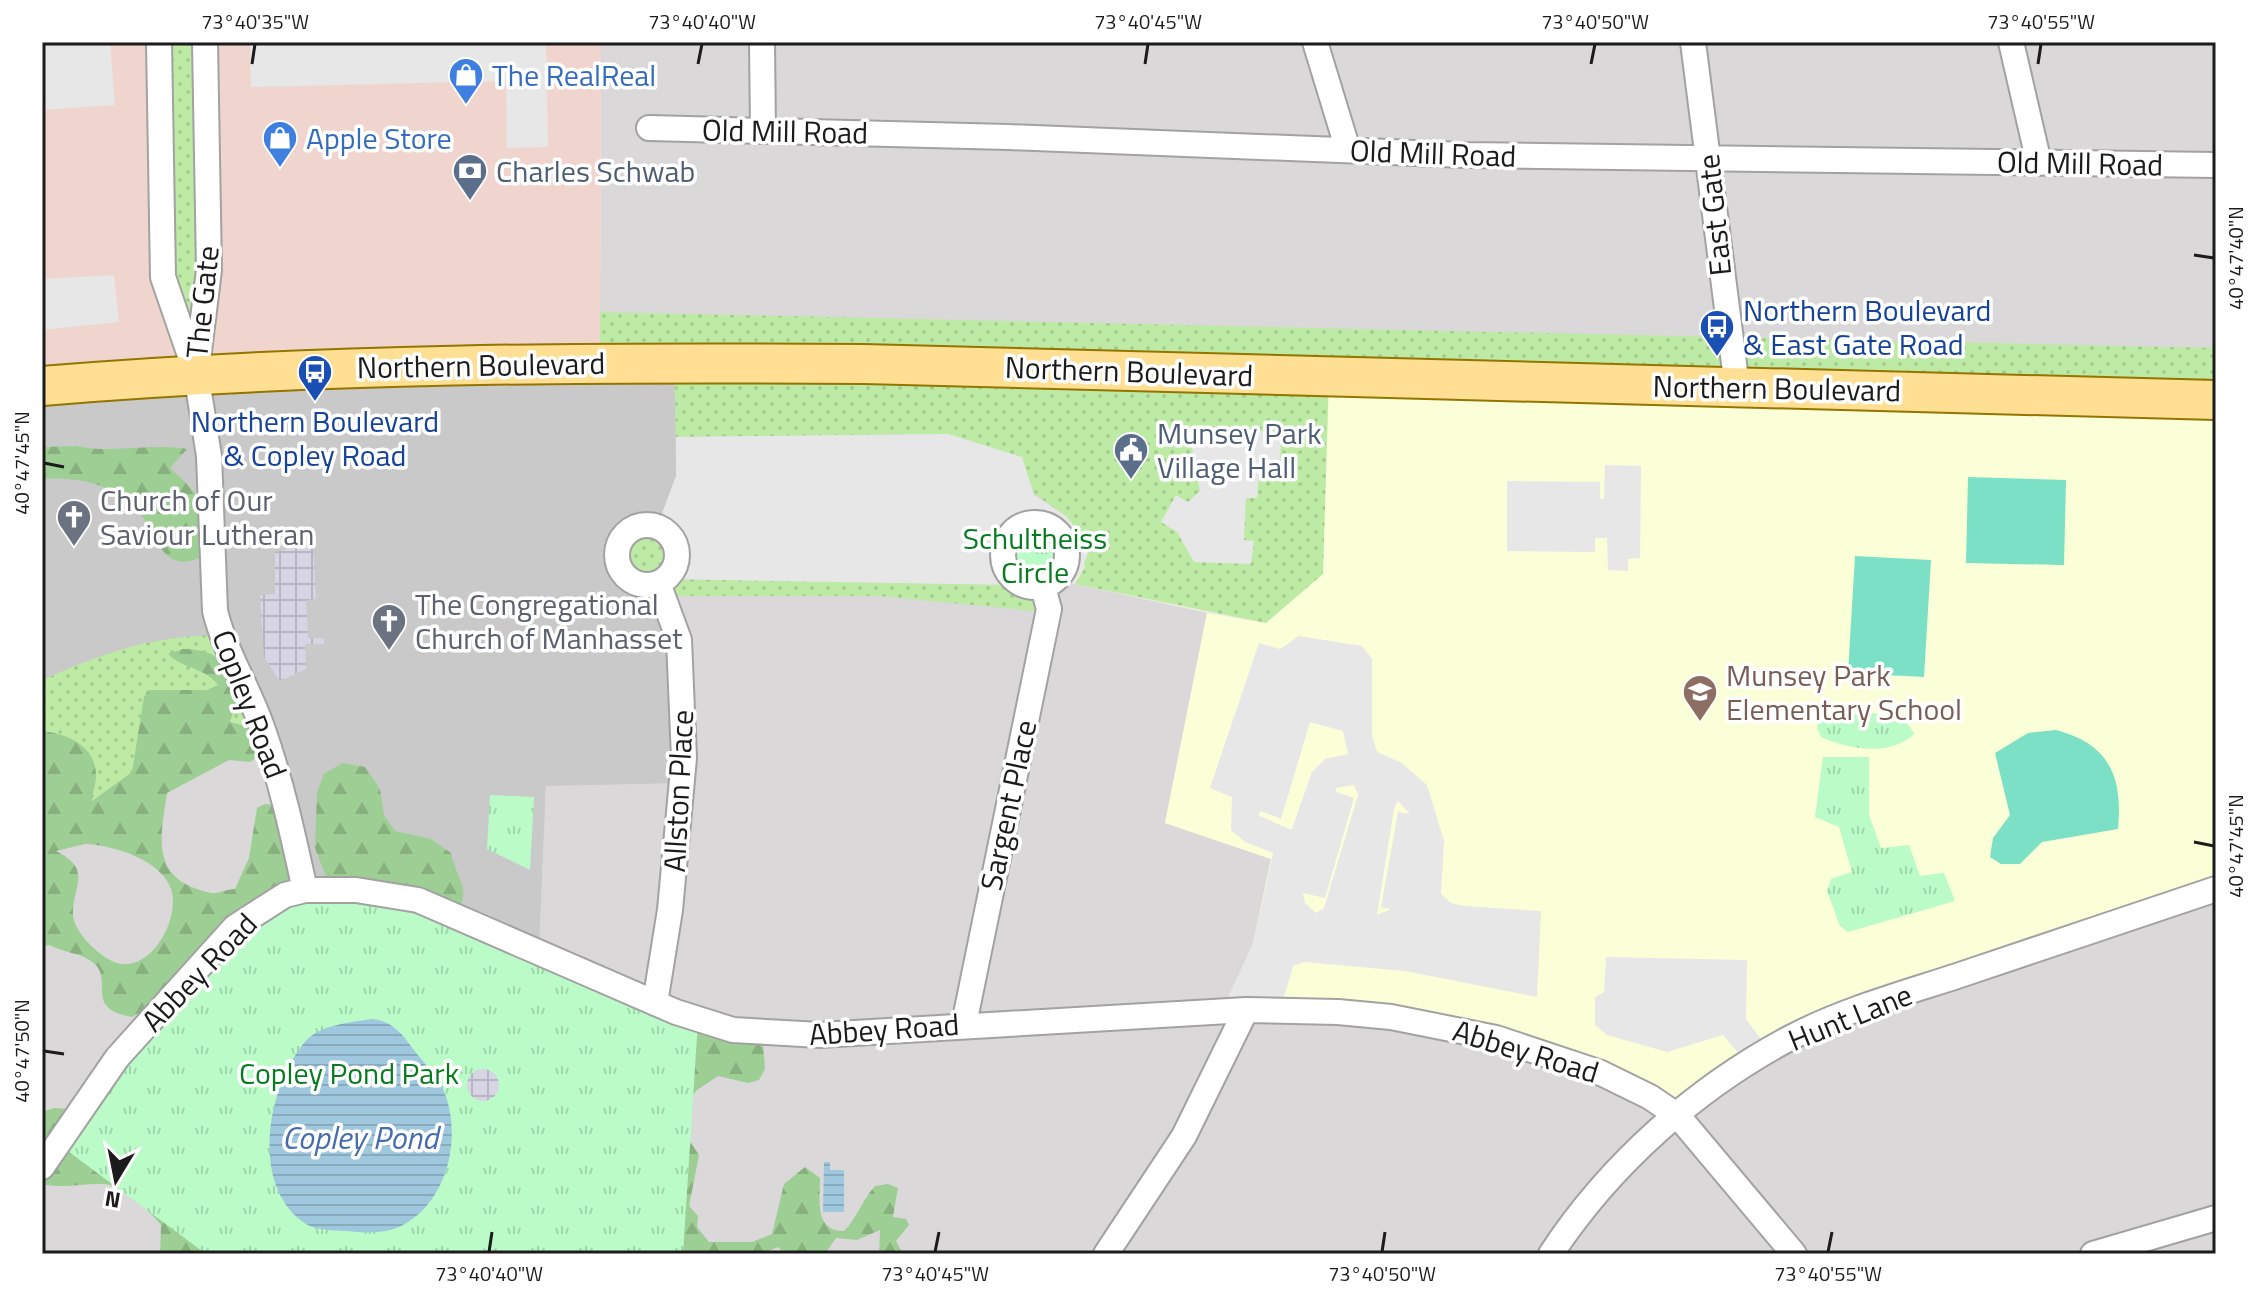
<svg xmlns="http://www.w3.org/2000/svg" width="2258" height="1296" font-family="'Titillium Web',sans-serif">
	<defs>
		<pattern id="grass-dots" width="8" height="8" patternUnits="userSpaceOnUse" patternTransform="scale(2)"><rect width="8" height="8" fill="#bdeaa4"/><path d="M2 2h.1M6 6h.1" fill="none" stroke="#a2c88d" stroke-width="1.8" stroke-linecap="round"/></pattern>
		<pattern id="forest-firs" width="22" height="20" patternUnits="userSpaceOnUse" patternTransform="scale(2)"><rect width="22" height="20" fill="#9dce93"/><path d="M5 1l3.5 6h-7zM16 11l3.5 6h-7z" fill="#87b07e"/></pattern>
		<pattern id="park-tufts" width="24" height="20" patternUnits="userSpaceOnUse" patternTransform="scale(2)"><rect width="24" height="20" fill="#bafbc8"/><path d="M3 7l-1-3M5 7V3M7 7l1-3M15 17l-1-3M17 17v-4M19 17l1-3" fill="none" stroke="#9fd7ab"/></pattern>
		<pattern id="plaza-grid" width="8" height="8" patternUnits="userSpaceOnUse" patternTransform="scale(2)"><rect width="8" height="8" fill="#d7d5e3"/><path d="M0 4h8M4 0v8" fill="none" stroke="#b8b6c2"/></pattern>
		<pattern id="water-rules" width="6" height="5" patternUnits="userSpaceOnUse" patternTransform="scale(2)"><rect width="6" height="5" fill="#9fc7dd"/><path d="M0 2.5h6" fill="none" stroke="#88aabd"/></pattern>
	</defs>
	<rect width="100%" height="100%" fill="#edebe0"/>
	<path fill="#dad8d8" d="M601,42H2216V400L1044,369L1075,584L1207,613L1165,823L1271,859L1253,944L1224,1008L1757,1057L2216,889V1254H42V849L261,724L539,950L546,786L600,362Z"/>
	<path fill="#f0d4ce" d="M42,42H601L600,362L42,386Z"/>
	<path fill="#faffd8" d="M1329,376L2216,400V889L1851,1011L1678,1116L1512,1041L1223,1009L1253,944L1271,859L1165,823L1207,613L1266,623Z"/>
	<path fill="#c9c9c9" d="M675,362L676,476L649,548L663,596L681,783L546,786L539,951L305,890L261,724L42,849V386Z"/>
	<path fill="url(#grass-dots)" d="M159,42H205L196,373L163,277Z
		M600,312L2216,348V400L1329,377L1323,574L1266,623L1075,584L1085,567L1066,516L948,434L676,437L674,363L600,362Z
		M649,525C679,531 681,557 667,579L1021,585L1043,587L1046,612L879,596H663L629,578L621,571L617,551L625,534Z
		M218,635L261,724L42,849V680C107,652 146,637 218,635Z"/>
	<path fill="url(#forest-firs)" fill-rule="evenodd" d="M76,446C113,454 150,443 187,449L170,468C209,503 204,505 204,555C158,582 156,522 130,502C104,482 74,477 42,479V447Z
		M183,649C222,650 221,662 239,693L230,722L253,728L261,749L259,756L250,762L229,760L167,793C160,840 150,880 211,893C217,894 228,889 235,889L249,858L257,808L265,804L276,805L294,887L328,882L315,848L317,792L324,774L342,763L365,767L380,789L384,815L395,831L431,839L451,853C459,887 475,889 450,922L147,1008L132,1017C81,1008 117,979 91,961C80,953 62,952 49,945L42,946V731C67,734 96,745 96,776C96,784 92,793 92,801L132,772L144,697L149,690H207L218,685C206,668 183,669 168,654ZM85,844C113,845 164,860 172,892C178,920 154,967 122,964C104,962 72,932 73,913C73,884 93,870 56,851Z
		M660,1019L763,1044L765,1069L759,1080L748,1083L718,1076L697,1090L683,1107Z
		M54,1108L69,1109L217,1254H160L161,1225C150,1211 124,1186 105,1184C83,1183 64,1189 42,1184V1112Z
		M687,1137L699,1155L689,1206L698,1216L697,1227L709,1242H752L772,1234L784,1184L805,1167L820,1178C820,1199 814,1232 844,1231C856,1220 862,1200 875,1186L888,1184L898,1188L893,1217L906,1219L909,1225L896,1241L903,1254H879L880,1230L857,1240L836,1238L825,1254H785L778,1247L766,1252L770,1254H567Z"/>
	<path fill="url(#park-tufts)" d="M1003 555a32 32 0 1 1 64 0a32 32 0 1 1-64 0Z
		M1865,713C1886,715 1905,713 1914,734C1891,757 1848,749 1821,737L1817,727L1822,717Z
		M1823,757H1869V815L1881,848L1909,845L1920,876L1944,873L1955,901L1848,932L1840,926L1827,891L1831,879L1852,872L1839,827L1815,817Z
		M490,795L534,797L530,870L487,849Z
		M374,891L698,1021L683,1254H206L57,1143L264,905Z"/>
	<path fill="#7be0c6" d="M1968,477L2066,480L2064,565L1966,563Z
		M1855,556L1931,560L1924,677L1848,673Z
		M2056,730C2109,744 2123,776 2118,829L2042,842L2020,864H2001L1990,857L1993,838L2010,815L1995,753L2028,733Z"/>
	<path fill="#e7e7e7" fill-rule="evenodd" d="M110,42L115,105L42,110V43Z
		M250,42H546L548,147L507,148L506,81L251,87Z
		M114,275L119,322L42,330V279Z
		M1188,428L1281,432L1280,464L1260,465L1257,498H1246L1244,540L1254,541L1251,564L1194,562L1177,532L1161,522L1176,495L1188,502L1200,491Z
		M948,434L1022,457L1034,495L1066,516L1080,533L1088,554L1075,584L1053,583L1066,566V545L1053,528L1032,523L1014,531L1004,547L1005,569L1021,585L665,579L675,564L676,547L666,531L657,527L676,476V437Z
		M1605,465L1641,466L1640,558L1628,559V571L1608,570L1607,538H1595V552L1507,551V481L1600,482V499H1604Z
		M1299,636L1362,646L1372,659V735L1377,752L1402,763L1427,785L1444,841L1441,894L1451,903L1464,906L1541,911L1537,997L1405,971L1304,962L1293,966L1280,1010L1223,1009L1253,944L1273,853L1245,842L1231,830L1232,797L1210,788L1259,643L1280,649ZM1310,722L1343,731L1348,754L1325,759L1312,772L1292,829H1289L1258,815L1261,811L1281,819ZM1354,785L1358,795L1324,908L1316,913L1305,903L1303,893L1325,898L1354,798L1336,792V788ZM1398,801L1410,814L1398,812L1381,907L1391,909L1377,915L1394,809Z
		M1606,957L1747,960L1746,1019L1761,1039L1739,1054L1723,1035L1667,1052L1607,1035L1595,1025V997L1604,992Z"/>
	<path fill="url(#plaza-grid)" d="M313,543L316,599L306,600L308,638H324V644H305L306,669L280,681L264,657L260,595L275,594V552Z
		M467 1085a16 16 0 1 1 32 0a16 16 0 1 1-32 0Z"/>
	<path fill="url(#water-rules)" d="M371,1019C394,1020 404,1037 417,1054C427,1066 439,1079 445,1094C462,1139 447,1203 401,1226C385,1234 364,1233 347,1231C336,1231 315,1230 306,1224C249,1187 267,1088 304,1043C319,1024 350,1023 371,1019Z
		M824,1162H830V1170H844V1212H823Z"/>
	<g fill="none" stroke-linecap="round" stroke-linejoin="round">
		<defs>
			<path id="street" d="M159,42L163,277L196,373L204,424L209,456L215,611C225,652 248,687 262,727C281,780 293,835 305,890
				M762,42L763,131
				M1315,42L1348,150
				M1693,42L1737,387
				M2011,42L2039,163
				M649,128L1008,137L1465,155L2216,165
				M197,367L209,270L205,42
				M1003 555a32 32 0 1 1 64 0a32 32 0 1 1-64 0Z
				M617 555a30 30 0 1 1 60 0a30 30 0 1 1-60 0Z
				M655,1003L670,910L684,758L679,640L658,583
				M964,1024L1049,609L1043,587
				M42,1167L117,1058L235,927L285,895L305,890H356L418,900L676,1012L733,1030L820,1035L1246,1010L1338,1012L1391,1017L1496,1038L1601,1073L1650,1097L1678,1116L1794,1254
				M1106,1254L1184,1136L1246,1010
				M1551,1254C1610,1164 1697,1087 1792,1037C1844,1010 1902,994 1957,976C2043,947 2130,918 2216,889
				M2093,1254L2216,1218"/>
			<path id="primary" d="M42,386C316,363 589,362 864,364L2216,400"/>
		</defs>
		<use href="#street" stroke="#a2a2a2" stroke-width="28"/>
		<use href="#primary" stroke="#937500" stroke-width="42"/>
		<use href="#street" stroke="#fff" stroke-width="24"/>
		<use href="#primary" stroke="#fedf94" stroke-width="38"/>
	</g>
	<path fill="none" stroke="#1b1b1b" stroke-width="3" d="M252,64L255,44M698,64L702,44M1145,64L1148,44M1591,64L1595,44M2038,64L2041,44M2194,255L2214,258M44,463L64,467M2194,842L2214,846M44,1051L64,1054M489,1252L492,1232M935,1252L939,1232M1382,1252L1385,1232M1828,1252L1832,1232"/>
	<defs>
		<symbol id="shop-pin" viewBox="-11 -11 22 30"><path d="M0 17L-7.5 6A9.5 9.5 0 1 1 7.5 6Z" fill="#3f7fe0" stroke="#fff"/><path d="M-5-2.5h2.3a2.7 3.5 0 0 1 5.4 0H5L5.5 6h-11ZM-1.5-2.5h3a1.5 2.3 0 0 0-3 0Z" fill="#fff"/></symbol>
		<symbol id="bank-pin" viewBox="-11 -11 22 30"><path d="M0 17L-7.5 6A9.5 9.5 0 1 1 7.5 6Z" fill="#5c6f8a" stroke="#fff"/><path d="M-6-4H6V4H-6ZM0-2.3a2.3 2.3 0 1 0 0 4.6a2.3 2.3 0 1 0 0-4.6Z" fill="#fff"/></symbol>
		<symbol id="bus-pin" viewBox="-11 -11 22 30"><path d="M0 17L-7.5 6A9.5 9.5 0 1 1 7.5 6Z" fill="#1a4fb4" stroke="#fff"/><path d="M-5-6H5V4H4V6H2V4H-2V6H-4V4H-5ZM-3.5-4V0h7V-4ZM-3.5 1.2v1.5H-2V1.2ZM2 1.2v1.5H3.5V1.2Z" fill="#fff"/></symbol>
		<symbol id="civic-pin" viewBox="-11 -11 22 30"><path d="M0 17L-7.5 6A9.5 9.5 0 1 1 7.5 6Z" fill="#5c6f8a" stroke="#fff"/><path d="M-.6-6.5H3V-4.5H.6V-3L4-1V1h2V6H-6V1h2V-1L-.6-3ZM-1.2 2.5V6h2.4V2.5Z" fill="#fff"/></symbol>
		<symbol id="church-pin" viewBox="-11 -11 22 30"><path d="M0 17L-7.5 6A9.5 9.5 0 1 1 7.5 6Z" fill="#6b7280" stroke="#fff"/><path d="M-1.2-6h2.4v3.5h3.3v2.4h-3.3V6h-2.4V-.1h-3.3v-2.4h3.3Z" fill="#fff"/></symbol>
		<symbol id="school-pin" viewBox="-11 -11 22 30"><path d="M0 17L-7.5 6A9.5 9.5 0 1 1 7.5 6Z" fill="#8d6e63" stroke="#fff"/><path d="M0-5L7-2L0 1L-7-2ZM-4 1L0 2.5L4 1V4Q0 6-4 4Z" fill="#fff"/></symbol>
	</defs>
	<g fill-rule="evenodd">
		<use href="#shop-pin" x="446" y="55" width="40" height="54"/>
		<use href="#shop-pin" x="260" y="118" width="40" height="54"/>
		<use href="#bank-pin" x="450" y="151" width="40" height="54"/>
		<use href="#bus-pin" x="1697" y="307" width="40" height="54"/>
		<use href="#bus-pin" x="295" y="352" width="40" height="54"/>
		<use href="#civic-pin" x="1111" y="430" width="40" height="54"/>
		<use href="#church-pin" x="54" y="497" width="40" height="54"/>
		<use href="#church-pin" x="369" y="601" width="40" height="54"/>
		<use href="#school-pin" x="1680" y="672" width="40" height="54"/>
	</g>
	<g text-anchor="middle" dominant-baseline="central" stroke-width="7" stroke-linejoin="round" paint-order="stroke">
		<g font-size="30" fill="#366cbe" stroke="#fff" text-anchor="start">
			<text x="492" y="75">The RealReal</text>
			<text x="306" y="138">Apple Store</text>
		</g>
		<g font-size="30" fill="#1b1b1b" stroke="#fff">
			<text transform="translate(785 131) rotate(1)">Old Mill Road</text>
			<text transform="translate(1433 153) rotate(2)">Old Mill Road</text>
			<text transform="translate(2080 163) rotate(1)">Old Mill Road</text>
			<text transform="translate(1714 215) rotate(-96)">East Gate</text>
			<text transform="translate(202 302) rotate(-84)">The Gate</text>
			<text transform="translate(481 365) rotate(-1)">Northern Boulevard</text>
			<text transform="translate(1129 371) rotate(2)">Northern Boulevard</text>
			<text transform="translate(1777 388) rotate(1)">Northern Boulevard</text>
			<text transform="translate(250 704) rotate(69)">Copley Road</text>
			<text transform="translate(678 791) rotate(-87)">Allston Place</text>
			<text transform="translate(1008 805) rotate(-78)">Sargent Place</text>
			<text transform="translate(199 972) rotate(-46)">Abbey Road</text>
			<text transform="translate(1850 1017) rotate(-22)">Hunt Lane</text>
			<text transform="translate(884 1029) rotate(-4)">Abbey Road</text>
			<text transform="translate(1526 1051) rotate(17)">Abbey Road</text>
		</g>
		<g font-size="30" fill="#4e5e75" stroke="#fff" text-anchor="start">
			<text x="496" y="171">Charles Schwab</text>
			<text x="1157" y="433">Munsey Park<tspan x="1157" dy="34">Village Hall</tspan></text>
		</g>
		<g font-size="30" fill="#164399" stroke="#fff" text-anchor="start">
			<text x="1743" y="310">Northern Boulevard<tspan x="1743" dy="34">&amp; East Gate Road</tspan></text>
			<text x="315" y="421" text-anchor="middle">Northern Boulevard<tspan x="315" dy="34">&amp; Copley Road</tspan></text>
		</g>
		<g font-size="30" fill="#5b616d" stroke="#fff" text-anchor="start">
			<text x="100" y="500">Church of Our<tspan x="100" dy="34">Saviour Lutheran</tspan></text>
			<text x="415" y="604">The Congregational<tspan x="415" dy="34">Church of Manhasset</tspan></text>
		</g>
		<g font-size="30" fill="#087b20" stroke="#fff">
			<text x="1035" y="538">Schultheiss<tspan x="1035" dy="34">Circle</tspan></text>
			<text x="349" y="1073">Copley Pond Park</text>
		</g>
		<g font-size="30" fill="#785e54" stroke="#fff" text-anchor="start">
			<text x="1726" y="675">Munsey Park<tspan x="1726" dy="34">Elementary School</tspan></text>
		</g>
		<g font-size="32" font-style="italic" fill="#466cad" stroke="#fff">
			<text x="360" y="1137">Copley Pond</text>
		</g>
	</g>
	<rect width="2258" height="1296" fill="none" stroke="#ffffff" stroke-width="88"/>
	<g transform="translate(116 1180) rotate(190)" stroke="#ffffff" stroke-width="6" paint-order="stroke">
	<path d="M0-6L14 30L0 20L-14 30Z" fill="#1b1b1b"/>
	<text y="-12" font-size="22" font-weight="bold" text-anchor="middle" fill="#1b1b1b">N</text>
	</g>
	<rect x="44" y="44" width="2170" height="1208" fill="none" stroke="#1b1b1b" stroke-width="3"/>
	<g font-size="20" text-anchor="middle" fill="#1b1b1b">
		<text x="255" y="29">73°40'35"W</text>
		<text x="702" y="29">73°40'40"W</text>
		<text x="1148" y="29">73°40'45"W</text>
		<text x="1595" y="29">73°40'50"W</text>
		<text x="2041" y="29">73°40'55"W</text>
		<text transform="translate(2236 258) rotate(-90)" y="7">40°47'40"N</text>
		<text transform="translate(22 463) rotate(-90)" y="7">40°47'45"N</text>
		<text transform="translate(2236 846) rotate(-90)" y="7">40°47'45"N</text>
		<text transform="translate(22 1051) rotate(-90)" y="7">40°47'50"N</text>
		<text x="489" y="1281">73°40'40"W</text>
		<text x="935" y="1281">73°40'45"W</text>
		<text x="1382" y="1281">73°40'50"W</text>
		<text x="1828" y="1281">73°40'55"W</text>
	</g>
</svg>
